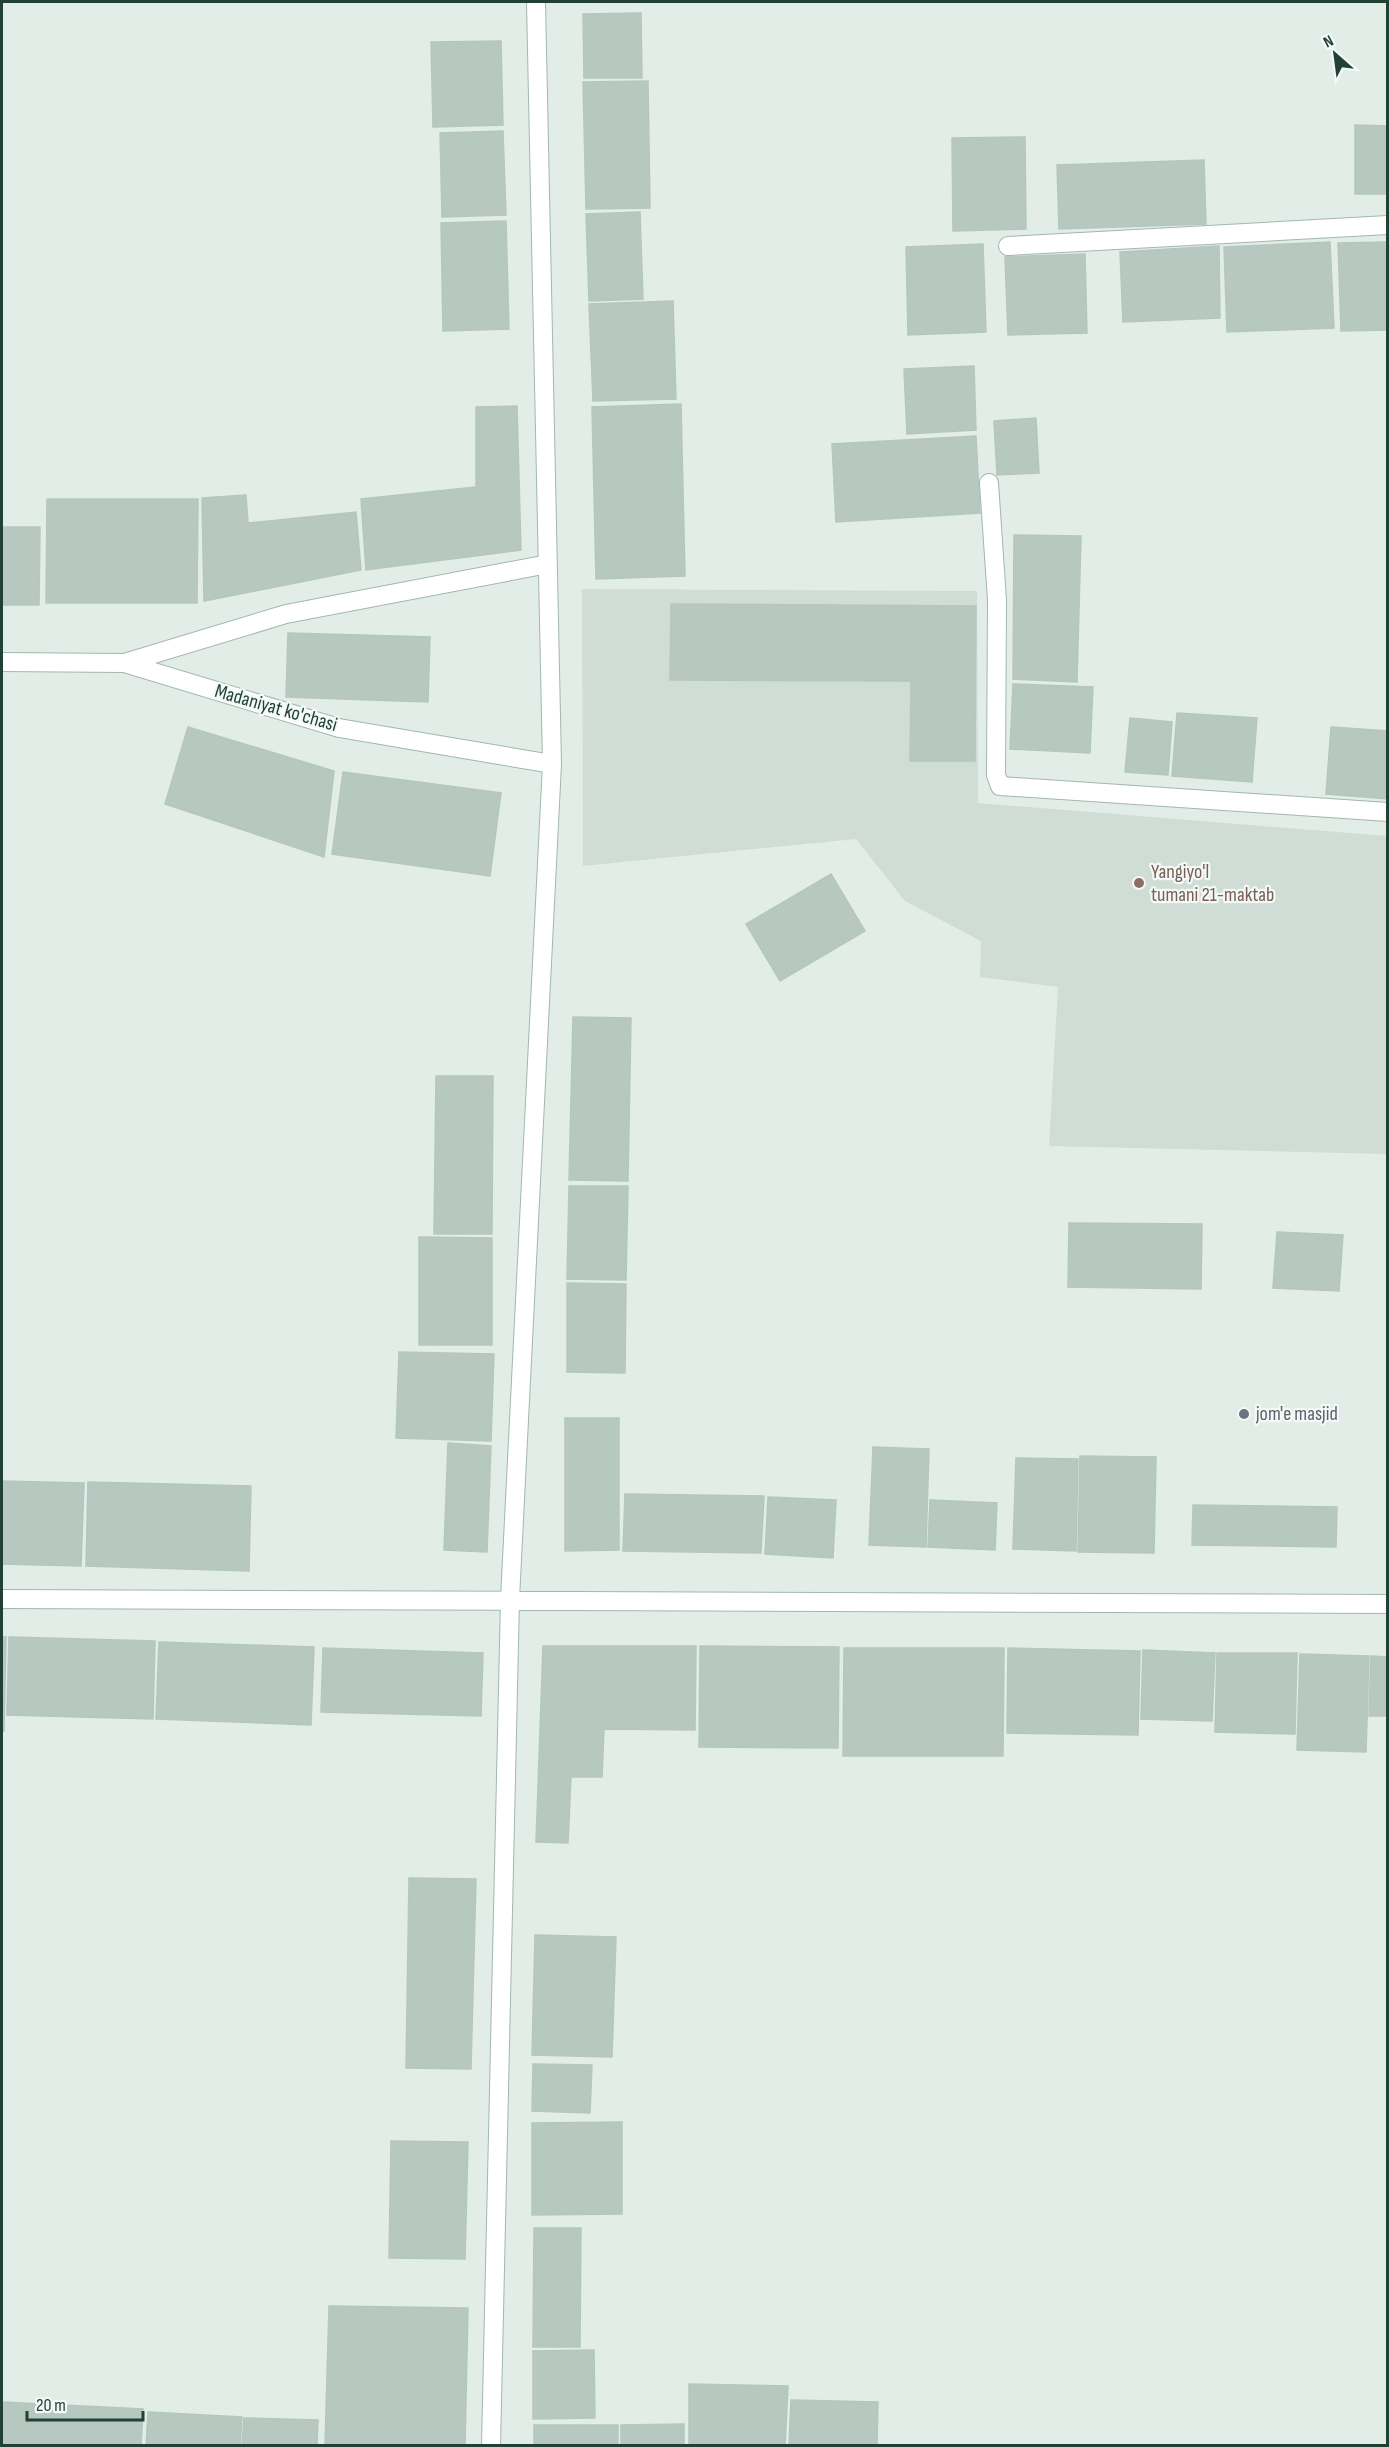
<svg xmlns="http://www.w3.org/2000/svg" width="1389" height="2447" font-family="'Sofia Sans Condensed',sans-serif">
	<rect width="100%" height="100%" fill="#e2ede8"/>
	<path fill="#d0ddd7" d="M582,589L977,591L978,803L1387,836V1154L1049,1146L1058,987L980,977L981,941L905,901L856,839L583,866Z"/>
	<path fill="#b7c8c1" stroke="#b4c7bf" stroke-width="1.5" d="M641,13L642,78H584L583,14Z
		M501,41L503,125L433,127L431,42Z
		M648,81L650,208L586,209L583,82Z
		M1355,125L1388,126V194H1355Z
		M503,131L506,215L442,217L440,133Z
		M1025,137L1026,229L953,231L952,138Z
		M1204,160L1206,224L1059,229L1057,165Z
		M640,212L643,299L589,301L586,214Z
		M506,221L509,329L443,331L441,223Z
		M1330,242L1334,328L1227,332L1224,247Z
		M1388,242V330L1341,331L1338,243Z
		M983,244L986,332L908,335L906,247Z
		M1219,246L1220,318L1123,322L1120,252Z
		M1085,254L1087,333L1008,335L1005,257Z
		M673,301L676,399L593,401L589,304Z
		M974,366L976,430L907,434L904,369Z
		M681,404L685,576L596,579L592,407Z
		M517,406L521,550L366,570L361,499L476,487V407Z
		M1036,418L1039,473L997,475L994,421Z
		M976,436L980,513L836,522L832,444Z
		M246,495L248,523L356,512L361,570L204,601L202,498Z
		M47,499H198L197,603H46Z
		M2,527H40L39,605H2Z
		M1014,535L1081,536L1077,682L1013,679Z
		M671,604L976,606L975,761H910L911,681L670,680Z
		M288,633L430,637L428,702L286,697Z
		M1013,684L1093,687L1090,753L1010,749Z
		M1177,713L1257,718L1252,782L1172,776Z
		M1130,718L1172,722L1168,775L1125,772Z
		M188,727L334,771L324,857L165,804Z
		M1331,727L1388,731V799L1326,794Z
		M343,772L501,793L490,876L332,854Z
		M831,874L865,931L780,981L746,924Z
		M573,1017L631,1018L628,1181L569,1180Z
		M436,1076H493L492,1234H434Z
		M569,1186H628L626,1280L567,1279Z
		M1069,1223L1202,1224L1201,1289L1068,1287Z
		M1277,1232L1343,1235L1339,1291L1273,1288Z
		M419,1237L492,1238V1345H419Z
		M567,1283L626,1284L625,1373L567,1372Z
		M399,1352L494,1354L491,1441L396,1438Z
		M565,1418H619V1550L565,1551Z
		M448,1443L491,1446L487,1552L444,1550Z
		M873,1447L929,1449L926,1547L869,1545Z
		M1080,1456L1156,1457L1154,1553L1078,1552Z
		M1016,1458L1078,1459L1076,1551L1013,1549Z
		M2,1481L84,1483L81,1566L2,1564Z
		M88,1482L251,1486L249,1571L86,1566Z
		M625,1494L764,1496L761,1553L623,1551Z
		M768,1497L836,1500L833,1558L765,1554Z
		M930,1500L997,1503L995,1550L928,1547Z
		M1193,1505L1337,1507L1336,1547L1192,1545Z
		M2,1637H6L4,1731H2Z
		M9,1637L155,1641L153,1719L7,1715Z
		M159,1642L314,1647L311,1725L156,1719Z
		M543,1646H696L695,1730L604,1729L602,1777H571L568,1843L536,1842Z
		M700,1646L839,1647L838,1748L699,1747Z
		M323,1648L483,1653L481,1716L321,1712Z
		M844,1648H1004L1003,1756H843Z
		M1008,1648L1140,1651L1138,1735L1007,1733Z
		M1143,1650L1215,1653L1212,1721L1141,1719Z
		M1217,1653H1297L1295,1734L1215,1732Z
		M1300,1654L1369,1656L1366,1752L1297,1750Z
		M1371,1656L1388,1657V1716H1369Z
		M409,1878L476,1879L471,2069L406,2068Z
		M535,1935L616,1937L612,2057L532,2055Z
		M533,2064L592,2065L590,2113L532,2111Z
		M622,2122V2214L532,2215V2123Z
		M391,2141L468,2142L465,2259L389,2258Z
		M534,2228H581L580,2347H533Z
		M329,2306L468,2308L465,2446H325Z
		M594,2350L595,2418L533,2419V2351Z
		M689,2384L788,2386L785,2446H689Z
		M791,2400L878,2402L877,2446H789Z
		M2,2402L143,2409L141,2446H2Z
		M148,2412L242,2417L240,2446H146Z
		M244,2418L318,2420L317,2446H242Z
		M684,2424V2446H621V2425Z
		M534,2425H618V2446H534Z"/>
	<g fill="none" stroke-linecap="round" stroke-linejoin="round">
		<defs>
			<path id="minor" d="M1008,246L1388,225
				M989,483L997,600L996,775L1000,786L1388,812
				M2,662L124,663L339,728L552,764
				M124,663L286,614L548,564
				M2,1599L1388,1604
				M491,2446L510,1599L552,764L536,2"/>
		</defs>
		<use href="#minor" stroke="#a4b6af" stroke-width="20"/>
		<use href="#minor" stroke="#fff" stroke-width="18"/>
	</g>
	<circle fill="#8d6e63" stroke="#f3f9f6" stroke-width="2" cx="1139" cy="883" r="6"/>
	<circle fill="#6b7280" stroke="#f3f9f6" stroke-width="2" cx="1244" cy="1414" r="6"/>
	<g text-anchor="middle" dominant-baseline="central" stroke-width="4.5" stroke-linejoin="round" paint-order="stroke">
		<g font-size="20" fill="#214036" stroke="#f3f9f6">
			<text transform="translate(276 708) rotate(16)">Madaniyat ko'chasi</text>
		</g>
		<g font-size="20" fill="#785e54" stroke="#f3f9f6" text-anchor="start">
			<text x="1151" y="872">Yangiyo'l<tspan x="1151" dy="23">tumani 21-maktab</tspan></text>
		</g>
		<g font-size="20" fill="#5b616d" stroke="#f3f9f6" text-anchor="start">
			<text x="1256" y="1414">jom'e masjid</text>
		</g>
	</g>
	<rect width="1389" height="2447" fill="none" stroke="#214036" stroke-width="6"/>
	<g transform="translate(1335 54) rotate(332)" stroke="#f3f9f6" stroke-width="4.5" paint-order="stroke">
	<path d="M0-4.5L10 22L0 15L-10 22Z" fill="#214036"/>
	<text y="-9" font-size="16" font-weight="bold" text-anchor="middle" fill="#214036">N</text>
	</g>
	<path d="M27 2411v9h116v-9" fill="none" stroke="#214036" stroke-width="3"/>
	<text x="36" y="2411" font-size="18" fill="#214036" stroke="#f3f9f6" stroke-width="4.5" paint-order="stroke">20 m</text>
</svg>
